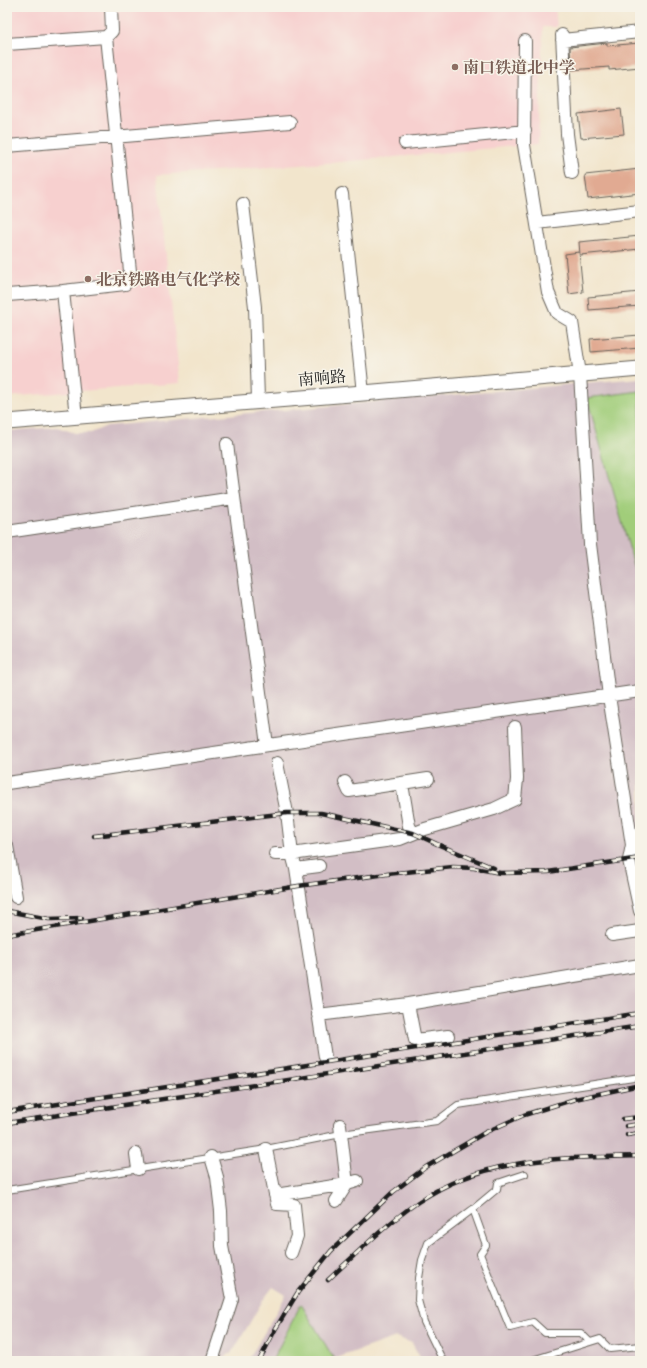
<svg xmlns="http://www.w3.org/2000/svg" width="647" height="1368" font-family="'IM FELL Great Primer','Noto Serif SC',serif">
	<rect width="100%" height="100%" fill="#f7f3e8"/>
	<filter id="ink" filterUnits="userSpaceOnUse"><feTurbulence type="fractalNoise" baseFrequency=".025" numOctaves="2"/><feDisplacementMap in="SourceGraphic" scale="8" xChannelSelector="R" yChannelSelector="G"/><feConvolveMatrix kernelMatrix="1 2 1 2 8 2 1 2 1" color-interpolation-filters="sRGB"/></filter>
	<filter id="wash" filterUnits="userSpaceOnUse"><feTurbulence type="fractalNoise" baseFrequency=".012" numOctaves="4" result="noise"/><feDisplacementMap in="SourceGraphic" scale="16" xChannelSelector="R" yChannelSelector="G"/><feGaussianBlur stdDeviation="0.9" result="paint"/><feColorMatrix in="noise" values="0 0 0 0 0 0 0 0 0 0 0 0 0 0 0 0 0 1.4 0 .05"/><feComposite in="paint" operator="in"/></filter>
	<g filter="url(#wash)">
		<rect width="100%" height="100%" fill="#f2e5cc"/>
		<path fill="#f7d0cf" d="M7,7H555L557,27H543L538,144L340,162L157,175L180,383L7,397Z"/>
		<path fill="#d2bec5" d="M640,378V1361H422L412,1343L396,1337L334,1359L301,1304L272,1361H248L286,1295L273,1287L263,1300L235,1348L222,1361H7V431L57,427L75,433H91L107,426Z"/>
		<path fill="#a1cd7a" stroke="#5e744b" d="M640,391V586L587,398Z
			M301,1304L334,1359L333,1361H272Z"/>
		<g id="blocks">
			<path fill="#e1aa92" d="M607,43V46L639,43L640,67L609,70V67L571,70L570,47Z
				M621,109L624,134L581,138L578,114Z
				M640,169V193L588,199L585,175Z
				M640,236V249L580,255L579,242Z
				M579,252L583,292L569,294L565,254Z
				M640,292V306L589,310L588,297Z
				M640,335V348L591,352L590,339Z"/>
		</g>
	</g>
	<g filter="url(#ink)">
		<use href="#blocks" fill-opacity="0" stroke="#67625a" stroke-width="1"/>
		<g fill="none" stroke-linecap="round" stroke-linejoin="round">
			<defs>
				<path id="service" d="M7,1190L266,1149L341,1134L437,1121L458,1105L640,1077
					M473,1209L486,1245L480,1254L510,1328L533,1322L545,1333H581L590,1342
					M443,1361L424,1322L418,1300L419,1278L422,1260L428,1243L473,1209L497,1189L498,1183L525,1174
					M529,1361L600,1339L610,1349L640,1346"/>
				<path id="minor" d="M562,35L567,134L572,173
					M562,40L640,32
					M525,41L524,145L548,292L557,313L572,322L580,374L590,544L609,696L632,845L629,860L640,911
					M7,44L106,37
					M405,143L525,131
					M7,146L290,122
					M342,194L363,393
					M243,204L255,307L258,399
					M537,223L640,211
					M7,295L63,291
					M76,417L63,291L125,284L130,271L106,37L112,31L111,7
					M227,444L267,745
					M7,532L234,498
					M277,763L287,813L292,854L296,869L325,1057
					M345,782L349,791L428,779
					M7,783L640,691
					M402,784L409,826L413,833
					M7,846L16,897
					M275,854H292L313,851L400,839L425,829L494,809L515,799L517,779L515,727
					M296,869L319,866
					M612,935L640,931
					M408,1004L415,1040L448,1036
					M318,1015L408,1004L640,965
					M266,1149L277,1204L294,1205L297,1236L291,1253
					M136,1154L138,1169
					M211,1157L217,1177L221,1211L222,1246L232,1299L212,1361
					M275,1195L347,1184L357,1181
					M336,1201L347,1184L340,1125"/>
				<path id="tertiary" d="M7,422L363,393L640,369"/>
			</defs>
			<use href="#service" stroke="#67625a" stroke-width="8"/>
			<use href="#minor" stroke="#67625a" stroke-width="14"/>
			<use href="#tertiary" stroke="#67625a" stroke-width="17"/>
			<use href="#service" stroke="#fff" stroke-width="6"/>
			<use href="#minor" stroke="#fff" stroke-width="12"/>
			<use href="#tertiary" stroke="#fff" stroke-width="15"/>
			<defs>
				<path id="rail" d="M94,836L287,813H321L413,833L437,844L494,868
					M7,911L49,919L82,918
					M7,935L298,886L387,874L453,867L474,868L500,873L548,872L640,858
					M7,1112L640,1013
					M623,1119L640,1117
					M7,1123L640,1026
					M626,1126L640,1124
					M627,1135L640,1133
					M328,1280C357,1253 385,1225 418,1202C485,1156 562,1158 640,1156
					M259,1361L276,1328L298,1292L331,1251L393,1192L426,1167L486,1132L524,1115L575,1099L640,1085"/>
			</defs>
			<use href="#rail" stroke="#1c1c1c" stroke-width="4.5"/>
			<use href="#rail" stroke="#f7f3e8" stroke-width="3" stroke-dasharray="9" stroke-linecap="butt"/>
		</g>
	</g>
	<g fill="#8d6e63" stroke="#f7f3e8" stroke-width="1.5">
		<circle cx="455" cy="67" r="4"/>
		<circle cx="88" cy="279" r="4"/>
	</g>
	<g text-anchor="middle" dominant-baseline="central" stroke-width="3" stroke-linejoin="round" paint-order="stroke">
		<g font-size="16" font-weight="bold" fill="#785e54" stroke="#f7f3e8" text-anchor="start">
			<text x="463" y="67">南口铁道北中学</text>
			<text x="96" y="279">北京铁路电气化学校</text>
		</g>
		<g font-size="16" fill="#1c1c1c" stroke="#f7f3e8">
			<text transform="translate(322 378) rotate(-5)">南响路</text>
		</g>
	</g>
	<rect width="647" height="1368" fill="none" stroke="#f7f3e8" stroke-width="24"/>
</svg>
